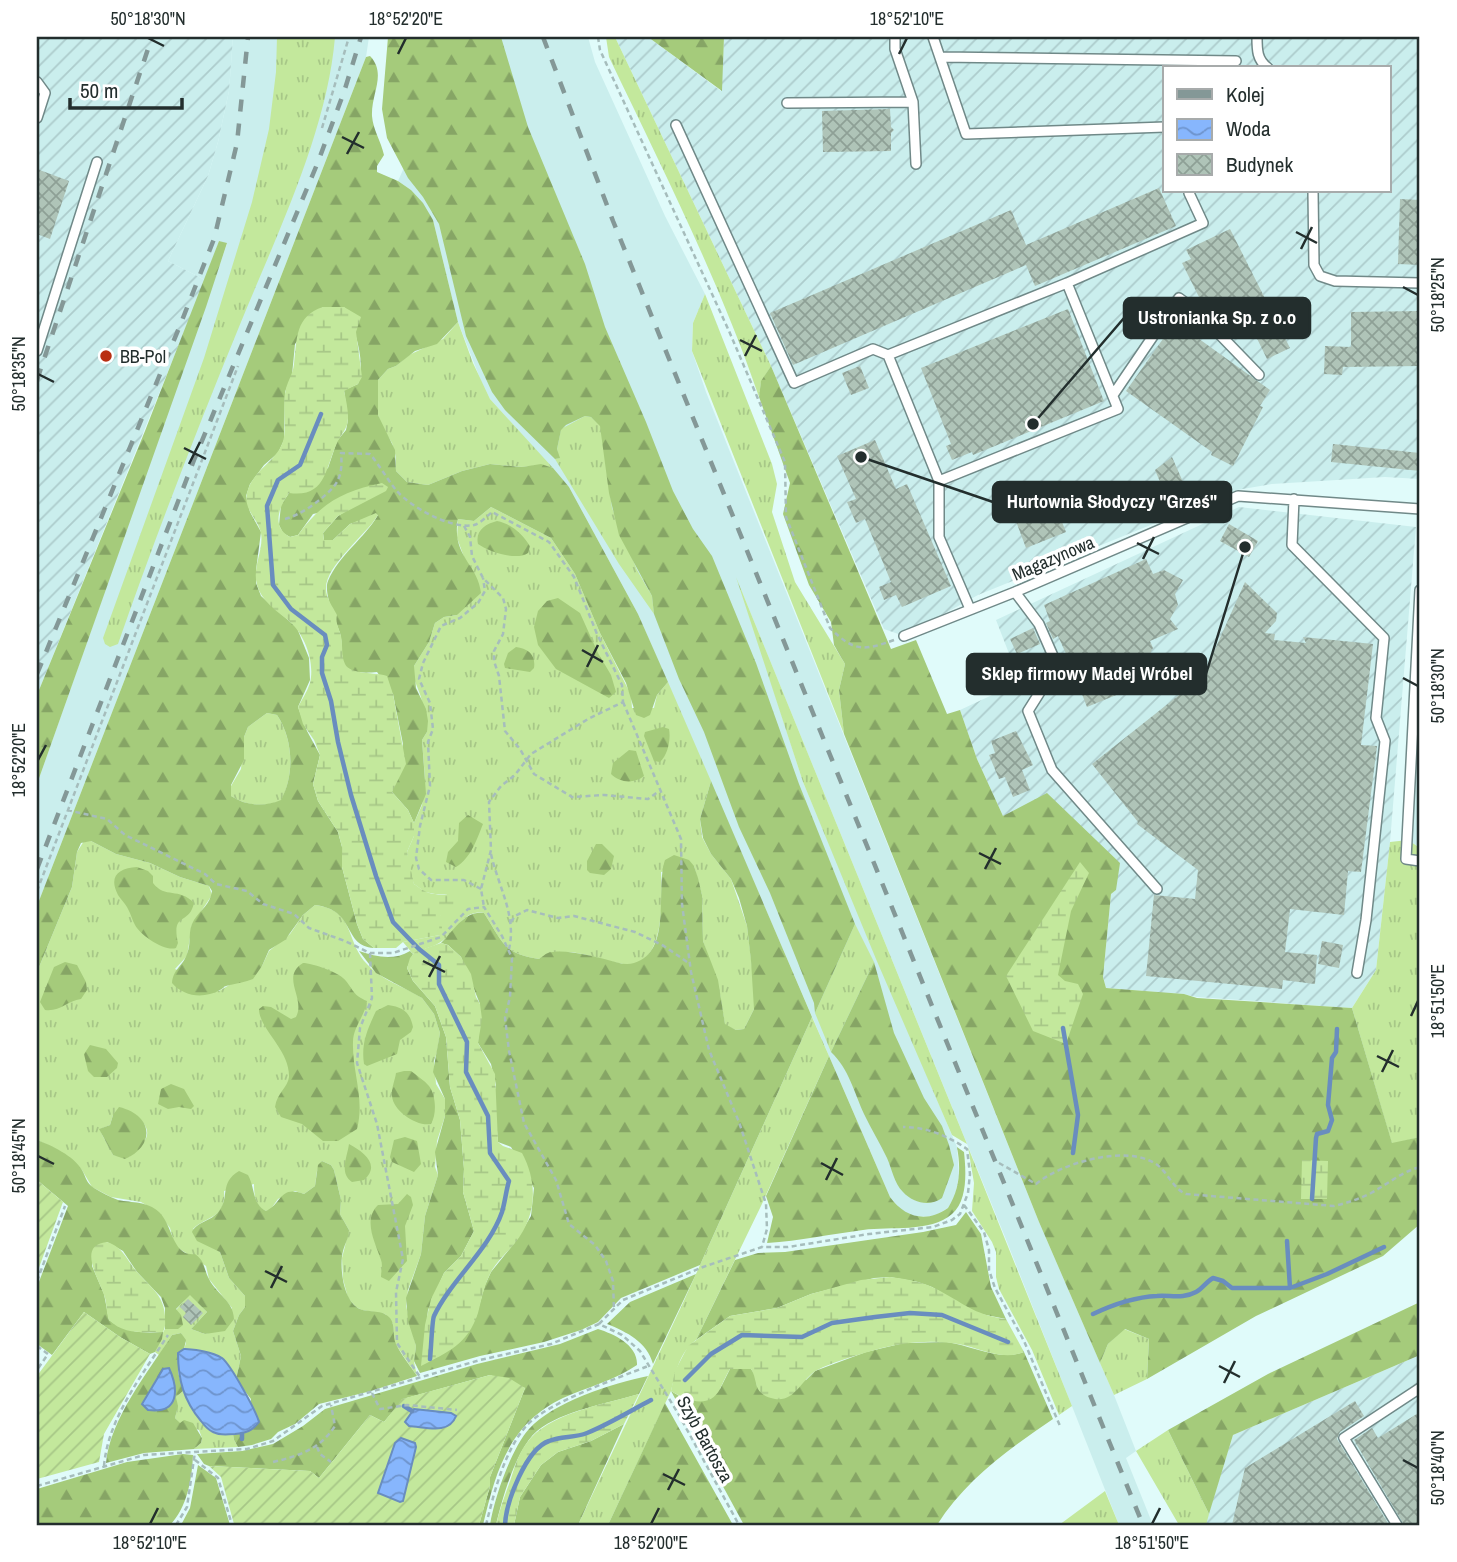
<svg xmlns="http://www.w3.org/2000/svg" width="1457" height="1562" font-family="'Archivo Narrow',sans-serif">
	<defs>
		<pattern id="industrial-furrows" width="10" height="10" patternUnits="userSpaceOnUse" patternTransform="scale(1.75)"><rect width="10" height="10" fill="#caeeed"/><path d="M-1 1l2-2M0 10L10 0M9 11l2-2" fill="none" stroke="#adcccc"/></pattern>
		<pattern id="grass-tufts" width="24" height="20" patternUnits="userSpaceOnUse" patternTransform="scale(1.75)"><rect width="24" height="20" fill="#c3e89c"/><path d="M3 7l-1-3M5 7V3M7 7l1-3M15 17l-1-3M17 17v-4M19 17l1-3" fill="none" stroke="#a7c787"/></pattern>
		<pattern id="forest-firs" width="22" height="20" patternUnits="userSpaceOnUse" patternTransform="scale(1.75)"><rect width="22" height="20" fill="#a5cb7b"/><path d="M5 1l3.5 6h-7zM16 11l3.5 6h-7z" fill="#86a565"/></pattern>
		<pattern id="wetland-marsh" width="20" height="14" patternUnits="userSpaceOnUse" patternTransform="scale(1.75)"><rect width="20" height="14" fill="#c3e89c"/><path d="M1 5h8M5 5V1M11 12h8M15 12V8" fill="none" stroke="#a7c787"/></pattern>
		<pattern id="garden-furrows" width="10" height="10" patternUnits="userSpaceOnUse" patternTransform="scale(1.75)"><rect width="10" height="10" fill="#c3e89c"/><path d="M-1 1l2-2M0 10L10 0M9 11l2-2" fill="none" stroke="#a7c787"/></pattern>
		<pattern id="water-waves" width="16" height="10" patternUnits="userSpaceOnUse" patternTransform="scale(1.75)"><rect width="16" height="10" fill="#87b6fd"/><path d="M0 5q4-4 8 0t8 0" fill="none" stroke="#6e94cd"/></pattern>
		<pattern id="building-cross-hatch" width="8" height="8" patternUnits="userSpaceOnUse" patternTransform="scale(1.75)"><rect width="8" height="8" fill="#afc4b8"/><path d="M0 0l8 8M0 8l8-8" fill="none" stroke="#8ea096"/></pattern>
	</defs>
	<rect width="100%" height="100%" fill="#e0fbfa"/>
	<path fill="#caeeed" d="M233,37H369L366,57L37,906V784L227,244L219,241L205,280L168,261L208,176L218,142L229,91Z
		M463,37H588L595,62L665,216L705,294L693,323L692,351L706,392L1039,1222L1114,1395L1136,1451L1126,1458L1153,1525H1119L1005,1237L742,592L803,782L957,1147L959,1176L955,1196L948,1208L934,1216L915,1217L908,1214L901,1210L890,1197L638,614L569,487L490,399L481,381L458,322L433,220L411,190L398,181Z
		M1420,659V848L1408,840Z"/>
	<path fill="url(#industrial-furrows)" fill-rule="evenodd" d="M37,37H233L229,91L218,142L208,176L168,261L205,280L37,695Z
		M615,37H648L721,91L724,37H1420V479L1385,477L1272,484L1237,490L978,595L904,636L884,629L771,366ZM1165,68H1389V191H1165Z
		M1239,507L1416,527L1390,842L1376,970L1352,1008L1197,997L1183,994L1106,988L1103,977L1111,894L1116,890L1003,816L977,759L960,710L1020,682L996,620Z
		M1420,1355V1525H1205L1233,1435Z"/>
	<path fill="url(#grass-tufts)" fill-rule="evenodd" d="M277,37H335C327,132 277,234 241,322C197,429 156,535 118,644L110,647L105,644L103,638L204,358L252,202L269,129L276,72Z
		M606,37H615L771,366L761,382L759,397C719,280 662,168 609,57Z
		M705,294L772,464L777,484L772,512L795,582L845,664L839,690L844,734L692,351L693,323Z
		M458,322L473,363L490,399L553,468L541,465L522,467L490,464L462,471L428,485L407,482L396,471V457L392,443L382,427L378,415V380L388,369L396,366L409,355L443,339Z
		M585,416L591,417L601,426L612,508L637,570L652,596L654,614L619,564L555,459L559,458L557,449L561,429Z
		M491,507L551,538L575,574L600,633L631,695L632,708H654L657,695L668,682L711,781L700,819L702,837L711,854L731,879L747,926L755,992L754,1009L744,1029L736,1030L725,1025L720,994L703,941L702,895L694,866L661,872C662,898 666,971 623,964C593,959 568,943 539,959C502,953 503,942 484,913C462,909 456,934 439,943C431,948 421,949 413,954L403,942L440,935V916L447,894H435L425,892L414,884L409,870L407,852L414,836V823L422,805L425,779L422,740L427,732L421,697L413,676L414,666L429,642L435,623L444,617L457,615L467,565L457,538L458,519L474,521Z
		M736,577L967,1144L952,1135L876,959L803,782Z
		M267,713L277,715C293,739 295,774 281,801C264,807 246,806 231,796V786L241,769L244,737L248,727Z
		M1408,840L1420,848V1137L1392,1144L1352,1008L1376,970L1390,842Z
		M84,841H91L116,854L150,863L180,877L209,886L212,895L192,925L187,956L175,969L219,991L262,966L269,951L290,934L303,915L315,905C355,910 345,939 366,963C381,980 403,986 422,998L434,1014L440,1033L437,1052L434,1061L436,1084L445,1099L446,1107L445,1116L437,1141L435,1167L438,1175L425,1216L421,1254L408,1290L406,1306L416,1346L414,1362L417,1376L394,1342L393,1324L385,1314L362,1310L356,1307L348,1298L343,1279L342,1258L349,1230L340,1214L341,1200L334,1170L331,1165L322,1161L317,1171L315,1186L304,1194L295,1191L278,1199L270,1210L266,1211C255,1207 254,1194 254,1184L224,1191C226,1219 208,1215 193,1229L220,1252L229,1278L245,1296V1307L239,1315L233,1331L241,1356L236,1380C225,1355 208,1352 184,1349L186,1343L181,1333L172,1335L159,1355L155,1352C158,1346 162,1333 165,1329H175L181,1319L176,1310L190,1294L207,1312L191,1329L205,1334L219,1330L232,1308L209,1279L206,1266L175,1246L170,1228L158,1212L141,1202L111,1197L92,1187L82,1170L72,1160L54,1148L37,1140V972L72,887L77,852ZM113,1115H136C157,1134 145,1142 129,1157L113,1155C109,1145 103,1139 100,1129L110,1125Z
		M855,924L874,962L831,1052L815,1013Z
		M812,1017L829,1056L761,1206L696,1340C679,1353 676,1372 671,1391L608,1525H578L682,1305Z
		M968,1147L1072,1406L1059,1415L1032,1350L999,1289L996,1277V1252L992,1242L972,1211L974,1183Z
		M1124,1329L1149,1339L1147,1379L1114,1395L1100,1363L1108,1344Z
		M183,1391C187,1401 202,1424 210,1431C217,1436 225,1435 233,1434L234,1440L238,1447L194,1449L201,1443L202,1438L199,1430L180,1424L175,1418L177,1409L176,1397Z
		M1168,1430L1209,1514L1206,1525H1179L1136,1451Z
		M1105,1491L1119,1525H1059Z"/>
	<path fill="url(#forest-firs)" fill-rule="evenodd" d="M388,37H501L528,127L585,264L605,327L646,422L673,491L693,529L712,556L756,663L799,784L855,924L815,1013L814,1003L770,893L739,827L704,732L679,679L654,614L652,596L619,535L609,493L600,426L591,417L585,416L566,425L561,430L557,449L560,458L555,459L505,410L492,392L466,336L439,224L423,197L408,178L387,138L382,109Z
		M648,37H724L722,91Z
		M370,56C387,74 371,93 372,116C373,130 381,141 384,155L377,166V172L398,181L411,190L423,203L433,220L458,322L437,344L415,351L396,366L388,369L378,380V415L395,450L396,471L407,482L428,485L462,471L490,464L522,467L541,464L553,468L569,487L638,614L668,682L657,695L650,715L644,718L636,715L626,683L600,633L575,574L551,538L491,507L474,521L458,519C451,556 478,564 481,593L457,615L444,617L435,623L429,642L414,666L416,688L426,709L428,721L427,732L422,740L426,794L414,823L408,810L392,792L403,744L393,694L377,672C368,673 351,674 345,666C340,657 343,643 340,633C336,621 323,592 328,581C339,555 364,539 378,515L350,524L333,540H324L323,533L338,516L355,505L313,514L298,535L290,537L283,533L279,525L281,505L289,493L328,468L337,441L346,430L348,420L344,390L358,384C366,359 355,330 344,307H323L295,344L292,375L285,392L284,440L278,453L264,465L250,484L246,496L250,512L261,532L256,570V583L261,596L297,628L309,658L310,680L298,707L307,731L320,755L313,784L318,801L338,832L342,847V867L357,924L363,939L374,948C342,946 357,910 315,905L303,915L285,940L269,950L262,966L253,979C245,982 238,983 230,985C219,988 229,985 220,990C204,999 184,997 172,983C173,969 183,966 187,954C192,942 187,931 194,920C201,909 210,905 212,891L209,886L180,877L150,863L116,854L91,841L81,843L77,852L72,887L37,972V906L366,57ZM267,713L277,715C293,739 295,774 281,800C265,807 246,806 231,796V785L244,760V737L248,727Z
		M219,241L227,243L206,307L37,784V695L145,431Z
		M771,366L891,649L916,640L947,714L960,710L977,759L1003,816L1047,793L1120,863L1116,890L1111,894L1103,977L1106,988L1184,994L1197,998L1352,1008L1392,1143L1420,1137V1224L1383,1256L1256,1316L1147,1379L1149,1339L1125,1329L1108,1344L1100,1363L1039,1222L844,734L839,690L845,664L834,645L831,622L809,585L783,514L790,483L759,397L761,381Z
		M497,521C512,524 522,534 530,546L528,553C517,561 489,552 478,544C475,531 485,524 497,521Z
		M558,598L580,613L598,653L611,675L616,692L609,698L556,669L538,645L534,627L538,611L547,601Z
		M516,647C528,649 536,654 534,668L530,672L505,668L504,664L508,653Z
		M663,727L669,729C671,739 668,755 660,762L654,761L644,736L645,732Z
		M629,750L636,751L644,776C634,784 620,783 611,774L613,763Z
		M711,781L812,1017L700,1265L621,1298L598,1322L581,1330L544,1342L480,1356L420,1373L414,1361L416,1346L408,1321L406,1298L421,1254L425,1216L438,1175L435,1152L445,1116V1099L433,1072L440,1033L434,1014L422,998L376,973L359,951C376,957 394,961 410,951L413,954L407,968L413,981L435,1006L446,1037L450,1087L460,1120L464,1169L463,1192L474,1231L461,1256L444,1273L428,1310L422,1365L476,1317L485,1285L491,1272L516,1241L531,1216L534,1188L511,1147L498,1142L494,1094L496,1085L491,1064L478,1043L480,1004L461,957L448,945L441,943C454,930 465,910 484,913C503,942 502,953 539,959C542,957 545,954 548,953C562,948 594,956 608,960C616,962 625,966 634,963C673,952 655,888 665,860L674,855L689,860L694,866L698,878L702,895L703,941L718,980L725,1024L736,1030L744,1029L754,1009L751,961L747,926L739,898L731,879L711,854L703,838L700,819Z
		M468,815L483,824C477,839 471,858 456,867L446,862L448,852L458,841L459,823Z
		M596,844H602L614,856L611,869L604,875L590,873L587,870V861Z
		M137,867L148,871L153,876V883C165,899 179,887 194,903C189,926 171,911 178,943L176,948C165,952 140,935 135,925C132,920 131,914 128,909C126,904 121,900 118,895C108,876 119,868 137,867Z
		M65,962L77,965L86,982L87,990L81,999C67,1001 60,1012 45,1010L40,1002L54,967Z
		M874,962L894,1033L924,1098L942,1126L949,1145L954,1165L942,1198C930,1207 913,1203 903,1192C894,1183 892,1169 887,1158C880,1143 871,1129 864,1114C854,1092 849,1069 831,1052Z
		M303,963C312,963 341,973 346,981C354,991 353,995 367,1001C365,1016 353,1027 353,1042C352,1072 365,1099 357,1129L338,1141H323L302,1124L281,1117L275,1107C277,1093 288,1087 289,1077C290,1050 259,1029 259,1009L263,1006L271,1007L291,1019L296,1017C306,998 280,977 303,963Z
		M388,1005C403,1007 410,1012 413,1027L411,1032L400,1040L397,1054L367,1066L364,1064C361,1044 367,1030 376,1011Z
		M90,1045L106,1049L118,1063L117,1068L107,1077H94L88,1071L84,1054Z
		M829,1056L890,1197C905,1218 927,1223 948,1208C960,1189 961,1169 957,1147L964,1152C966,1171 968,1200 952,1214C930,1233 891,1226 863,1230C831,1234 800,1241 767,1243L773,1217L766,1196Z
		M404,1071H411C417,1076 424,1080 429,1086C436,1095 437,1114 431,1124C417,1127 393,1111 392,1096C391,1089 395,1080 396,1073Z
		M171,1084L184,1089L194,1106L191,1109L179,1107L168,1109L158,1104L161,1089Z
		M119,1107C153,1115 156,1145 125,1159L113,1155L99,1129L110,1125L113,1115Z
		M405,1137L417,1141L421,1164L414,1172L392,1162L390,1157L394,1140Z
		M37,1140C51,1145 74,1156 82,1170C86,1177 86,1183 94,1188C101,1192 110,1197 118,1200C133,1203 147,1201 159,1212C173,1225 172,1257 195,1254C206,1262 203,1268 209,1279C217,1295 233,1300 234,1319L225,1331L205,1334L191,1329L207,1312L190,1295L176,1309L181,1315L183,1325L178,1329H165V1308L161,1297L137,1272L123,1251L107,1242L92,1252V1266L104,1294L109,1320C128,1333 141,1333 163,1332L162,1339L155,1352L150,1354L120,1337L84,1312L52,1355L37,1344V1287L68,1206L37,1180Z
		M349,1144C364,1152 381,1165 364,1180L352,1182C339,1173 347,1158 349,1144Z
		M322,1161L331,1165L334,1170L341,1200L340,1214L349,1230C349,1238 345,1243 343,1251C339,1266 343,1302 360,1309C370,1313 382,1309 390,1318C396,1326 392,1336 396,1344C401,1355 410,1365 417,1376L371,1391L319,1404L295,1424L278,1432L271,1439L252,1445L238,1447L234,1440L233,1434L248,1432L251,1399L236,1380L241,1356L233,1331L239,1315L245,1307V1296L229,1278L220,1252L197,1241L192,1232C197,1221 211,1222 219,1211C230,1197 219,1183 239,1171L248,1175C255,1187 252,1204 266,1211C283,1203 279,1185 304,1194L315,1186L318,1165Z
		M407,1194L411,1197L413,1205L405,1226L407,1261L389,1281L381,1277C381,1271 383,1265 381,1260C376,1244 362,1220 378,1205L398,1204Z
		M966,1212L981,1234L991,1287L1006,1319L976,1313L932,1287L918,1282L890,1277L874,1278L811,1294L777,1308L730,1316L696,1340L735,1260L758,1253L785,1252L923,1232L956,1225Z
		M696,1274L653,1364C647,1342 627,1332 607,1324L630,1302Z
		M1420,1302V1355L1233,1435L1209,1514L1168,1430L1268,1374Z
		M598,1329C614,1334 638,1345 637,1365C615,1380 588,1387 563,1398C509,1424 496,1470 483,1525H479L490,1486V1477L525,1388L490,1375L403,1399L384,1422L370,1415L319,1478L310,1471L209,1466L204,1464L197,1454L242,1451L273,1444L303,1426L325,1409L477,1364L560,1344Z
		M181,1333L186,1340L184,1349L178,1354V1372L183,1391L176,1397L178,1406L175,1418L180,1423L184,1420L193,1423L202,1438L201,1443L194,1449L144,1453L106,1463C110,1419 148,1372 172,1335Z
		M947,1342C973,1346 998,1361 1024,1352L1053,1419C1010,1448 965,1480 937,1525H744L671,1391L684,1399L720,1389L730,1369H751L756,1376L757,1387L806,1380L815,1371L866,1352L904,1343Z
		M648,1376L639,1394C607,1404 563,1410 537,1431C516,1449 502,1499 496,1525H490C494,1499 511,1449 529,1429C553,1402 613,1383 648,1376Z
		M665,1403L733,1525H608Z
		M624,1424L578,1525H514L520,1497L541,1465L558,1452L591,1441Z
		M183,1454L193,1455C192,1479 187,1508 170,1525H37V1489L127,1462Z
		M198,1465L216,1478L230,1525H181L190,1508Z"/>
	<path fill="url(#wetland-marsh)" d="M323,307H344L361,317L356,332L362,377L358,384L344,391C346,399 348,409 348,418C348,429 341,434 337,443C325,469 326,498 289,493C279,507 271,527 290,537L298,535C321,503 343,491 382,483L388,487L386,491L338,516L323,533L324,540H333L350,524L376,513L378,515C366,535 325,566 326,589C326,598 333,607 337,615C335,623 339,628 341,636C343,645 341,656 345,664C350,675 376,672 387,676L393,694L406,764L392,792L408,810L414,823V836L407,852L414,884C420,888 427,894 435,894C446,896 455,891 464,897L466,903L440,916L442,928L440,935L403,942L396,948H374L363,939L357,924L342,867V847L338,832L318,801L313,784L320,755L314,740L303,724L298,707C302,699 307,692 310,683C315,662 305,634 288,620C276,611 261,600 257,585C252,567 264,550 261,533C258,519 243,509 247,493C252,469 280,461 284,437C286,423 283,408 285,394C286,383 293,375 294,364C297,339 295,316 323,307Z
		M1080,862L1089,873L1071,911L1058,975L1065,981L1078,984L1083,994L1066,1044L1033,1031L1006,976Z
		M441,943L448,945L461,957L471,974L476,997L480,1004L482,1019L478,1043L495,1074L498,1142L503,1146L522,1153C538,1183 537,1215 515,1243C507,1253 497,1261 491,1272C484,1285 482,1298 478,1313C468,1344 448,1352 421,1366L425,1325L431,1299L444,1273L461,1256L474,1231L463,1192L464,1169L460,1120L450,1087L446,1037L435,1006L413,981L407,968L410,958L415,952Z
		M1302,1160L1328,1161L1327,1199H1301Z
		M107,1242C123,1247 126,1259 137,1272C150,1287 164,1295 165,1316C165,1323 166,1326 163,1332C144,1332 124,1335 109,1320C106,1312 107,1305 105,1298C101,1282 75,1245 107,1242Z
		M890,1277C905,1279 920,1281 934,1288C963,1302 973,1315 1006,1319L1024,1352C999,1362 976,1345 951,1343C925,1340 900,1343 875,1350C861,1354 826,1364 814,1372C800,1382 793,1405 771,1398C765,1396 761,1394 758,1389C755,1382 755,1375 751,1369H730C726,1376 723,1382 720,1389C709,1410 686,1400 671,1391L675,1371L688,1346L730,1316L777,1308L811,1294L861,1280Z
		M639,1394L624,1424L591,1441L558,1452L541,1465L520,1497L514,1525H496C499,1511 504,1498 509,1484C514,1470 517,1456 526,1444C547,1413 605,1404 639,1394Z"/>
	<path fill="url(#garden-furrows)" d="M37,1180L63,1202L37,1273Z
		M84,1312L120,1337L150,1354L104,1434L99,1462L37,1479V1376Z
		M490,1375L509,1378L525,1388L490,1477V1486L479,1525L234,1524L221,1477L209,1466L310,1471L319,1478L370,1415L384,1422L402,1399Z"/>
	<path fill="url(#water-waves)" stroke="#698dbf" stroke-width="2" d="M184,1349C196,1350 211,1351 222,1358C231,1365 256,1411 259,1422C252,1431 246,1433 235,1434C227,1434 221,1436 213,1432C208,1430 204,1425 201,1421C184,1401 178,1380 178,1353Z
		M169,1368C179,1390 179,1414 148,1410L142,1404L163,1369Z
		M414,1409L451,1413L456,1416C449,1435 426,1427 409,1426L405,1422Z
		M401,1438L415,1443L416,1447L403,1501L400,1502L378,1493L395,1443Z"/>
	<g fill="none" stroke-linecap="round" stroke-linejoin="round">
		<path stroke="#698dbf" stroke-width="4.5" d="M321,414L300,465L278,480L267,506L273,585L291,609L325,635L327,645L322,657V673L331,701L338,742L351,795L376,876L393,922L419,949L439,965V984L467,1042L466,1072L488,1116L490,1153L509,1181C506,1191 505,1202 502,1212C489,1250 451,1280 434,1316C432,1320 431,1351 430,1359
			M1063,1028L1078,1115L1073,1153
			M1312,1199L1316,1138L1317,1134L1328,1131L1332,1120L1328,1105L1332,1058L1336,1052L1337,1029
			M1287,1241L1290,1288
			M1093,1314C1112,1305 1136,1297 1157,1296C1171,1295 1183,1299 1196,1292C1202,1289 1206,1282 1213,1278L1223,1281L1232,1288H1290L1327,1274L1384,1247
			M685,1380L711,1354L742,1335L802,1337L832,1323L875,1317L910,1313L942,1315L1008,1342
			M404,1406L412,1411
			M242,1434V1439
			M505,1525C506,1502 526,1449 549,1441C561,1436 575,1438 587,1433C609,1424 630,1411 651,1400"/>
	</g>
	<path fill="url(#building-cross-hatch)" d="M890,109L891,127L894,130L891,133V151L823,152L822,111Z
		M37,169L69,181L50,239L37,234Z
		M1159,188L1176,226L1035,286L1026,265L793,365L770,313L1011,210L1026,245Z
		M1400,199L1420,200V265L1398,264Z
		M1230,229L1290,348L1267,359L1246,316L1224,328L1215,309L1210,315L1205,309L1182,263L1191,259L1186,250Z
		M1068,309L1104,401L973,455L972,452L952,460L946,446L951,444L921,368Z
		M1420,311V366L1343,367L1342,375L1324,374L1325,346L1351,347V312Z
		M1187,313L1202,326L1195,336L1270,390L1260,406L1263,407L1233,466L1211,455L1212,452L1126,391L1175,322L1178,324Z
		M860,366L869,388L851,395L842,373Z
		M875,440L896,489L907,484L951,586L902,607L896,595L884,600L879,587L891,582L865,519L856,523L847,502L856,499L837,456Z
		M1333,444L1420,453V471L1331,462Z
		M1172,457L1191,500L1171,508L1155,470Z
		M1050,492L1066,532L1026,548L1011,508Z
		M1229,524L1258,541L1249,557L1220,541Z
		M1146,559L1153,574L1164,570L1183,580L1175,594L1178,605L1170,619L1178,629L1150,641L1153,648L1131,689L1087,707L1078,684L1070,681L1074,671L1065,666L1067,656L1058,636L1053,639L1046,623L1050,621L1044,605Z
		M1245,582L1277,613L1276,621L1265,633L1275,634L1274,640L1306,643L1303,637L1373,644L1361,745L1377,746L1361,872L1348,871L1344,915L1290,909L1285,952L1317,955L1315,984L1283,980L1282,989L1146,976L1154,895L1195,899L1198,870L1137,824L1138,822L1092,764L1203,676Z
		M1033,628L1040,644L1017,654L1010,639Z
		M1016,731L1033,765L1022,770L1030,790L1013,797L1005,777L999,779L989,755L995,753L991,741Z
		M1322,941L1343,945L1339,968L1318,964Z
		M188,1299L203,1313L191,1325L183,1317L186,1313L180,1307Z
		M1355,1401L1364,1416L1340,1432L1337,1439L1389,1525H1232L1245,1468Z
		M1420,1412V1525H1404L1354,1440L1372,1428L1378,1438Z"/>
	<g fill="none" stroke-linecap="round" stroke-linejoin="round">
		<defs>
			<path id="service" d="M895,37V49L913,102L916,164
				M933,37L966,134L1165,127
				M1257,37C1257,50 1257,60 1268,68
				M940,57L1236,61
				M37,82L45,93L37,118
				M787,103L913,102
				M676,125L794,383L873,349L888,355
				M1313,191L1314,265L1320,276L1335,281L1420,283
				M1067,283L1203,223L1189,193
				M37,351L97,162
				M1113,395L1179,298L1197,311L1259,375
				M939,481L1118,409L1067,283L888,355L939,481V537L970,609
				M1294,499L1292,545L1384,638L1376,718L1385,741L1366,920L1357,973
				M1420,590L1406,859L1420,861
				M1015,592L1039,624L1057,665L1028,711L1052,770L1157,889
				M904,636L1015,592L1238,496L1420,509
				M1397,1525L1344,1438L1420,1388"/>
		</defs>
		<use href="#service" stroke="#708988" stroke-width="12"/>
		<path stroke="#a6bdbc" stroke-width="2.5" stroke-dasharray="5 3.5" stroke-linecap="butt" d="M598,37L600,50L729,331L785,462L786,517L830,628C854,652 864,651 894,640
			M322,128L349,37
			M285,519C301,515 325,498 335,485C342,475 342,464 341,453L370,454C380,466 387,479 396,490C410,507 452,530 474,525C481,523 487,516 492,512L549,542L574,577L597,634L622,685L623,702L588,719L531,754L515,775L501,786L489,802L491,850L481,889L484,907
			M464,526L470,537L472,556L483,578L503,598L506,609L503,634L494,651V661L499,676L505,731L520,749L534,774L572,797L604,795L648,799L659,791
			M623,702L681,839L682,904L691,972L709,1050L739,1122L766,1204L767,1229L762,1247
			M67,810L107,819L125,835L205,874L216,884L247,891L263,904L294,914L309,928L345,941L370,953H393L441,937L468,909L484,907L502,936L512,958L510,997L505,1018L509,1051L524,1123L556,1180L569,1224L595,1245L606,1261L613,1281L614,1310
			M491,854C498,886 517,916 509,949
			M481,889L464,880H431L419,869L416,858L420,826L430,786L428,742L433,729L430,703L419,679L423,663L441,626L460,618L478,603L485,591L483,578
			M37,891L238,366
			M511,922L515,916L527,910L558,918L574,916L635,932L664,946L690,964
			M370,953L372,998L360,1028L357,1063L377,1124L403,1259L396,1292L397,1343L420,1377
			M999,1163L1036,1184C1061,1163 1126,1144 1156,1164C1168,1172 1173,1189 1186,1194L1334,1206C1347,1203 1359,1199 1371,1193C1388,1184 1401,1172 1420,1167
			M964,1205L984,1232L989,1250V1270L995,1288L1024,1341L1060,1426
			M37,1281L65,1206
			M599,1324L623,1300L703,1267L762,1247H788L869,1234L933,1227L952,1220L960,1214L968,1193L970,1174L967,1149C948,1136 927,1127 903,1127
			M37,1346L48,1354L37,1370
			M372,1393L380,1409L407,1405L457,1410
			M317,1447L320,1454L331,1462
			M195,1460L218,1478L232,1525
			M273,1462C299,1456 320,1449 335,1426L331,1405
			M104,1466C108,1418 143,1374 168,1335
			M37,1486L144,1455L247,1449L273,1441L322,1406L480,1360L551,1344L599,1324L622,1335L640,1351L679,1415L739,1525
			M176,1525L187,1507L195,1452
			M486,1525C494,1493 504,1451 527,1425C549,1402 616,1379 648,1366"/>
		<use href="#service" stroke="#fff" stroke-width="9"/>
		<path stroke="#849897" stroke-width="4.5" stroke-dasharray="12 12" stroke-linecap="butt" d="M543,37L613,221L1143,1525
			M37,380L152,37
			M37,674L181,323L214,239L237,143L248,37
			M37,869L194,460L318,162L344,92L361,37"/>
	</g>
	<path fill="none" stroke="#232e2d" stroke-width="2.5" d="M148,38L164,46M398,54L406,38M899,54L907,38M342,137L364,148M347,154L359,132M1296,232L1317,243M1301,249L1312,227M1403,287L1418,295M740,340L762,351M745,356L756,335M38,374L54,382M184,448L206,459M189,464L200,442M1137,543L1159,554M1143,559L1154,537M582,650L603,662M587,667L598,645M1403,678L1418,686M38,760L46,745M979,853L1001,864M985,869L996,848M423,961L445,972M429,977L440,956M1411,1016L1418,1001M1377,1056L1399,1067M1382,1072L1393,1050M38,1156L54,1164M821,1163L843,1175M826,1180L837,1158M265,1271L287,1282M271,1288L282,1266M1219,1366L1240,1377M1224,1383L1235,1361M1403,1460L1418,1468M663,1474L685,1485M668,1490L679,1469M150,1524L158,1508M651,1524L659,1508M1152,1524L1160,1508"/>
	<circle fill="#b92e11" stroke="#fff" stroke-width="2.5" cx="106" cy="356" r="7"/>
	<g text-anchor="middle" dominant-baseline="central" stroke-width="7" stroke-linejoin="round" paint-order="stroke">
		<g font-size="18" fill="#232e2d" stroke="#fff" text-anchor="start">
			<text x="120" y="356">BB-Pol</text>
		</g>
		<g font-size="18" fill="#232e2d" stroke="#fff">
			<text transform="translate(1053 558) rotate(-23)">Magazynowa</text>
			<text transform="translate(705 1439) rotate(61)">Szyb Bartosza</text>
		</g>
	</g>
	<path fill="none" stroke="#232e2d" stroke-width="2.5" d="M1033 424L1124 318M861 457L993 502M1245 547L1206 674"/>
	<g fill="#232e2d" stroke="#fff" stroke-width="2.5">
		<circle cx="1033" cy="424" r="7"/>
		<circle cx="861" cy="457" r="7"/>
		<circle cx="1245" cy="547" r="7"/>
	</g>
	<g fill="#232e2d" stroke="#232e2d" stroke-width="2.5">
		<rect x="1124" y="298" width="186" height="40" rx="7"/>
		<rect x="993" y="482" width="238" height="40" rx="7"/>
		<rect x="967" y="654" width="239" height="40" rx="7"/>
	</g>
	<g font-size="19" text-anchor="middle" font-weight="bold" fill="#fff">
		<text x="1217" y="324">Ustronianka Sp. z o.o</text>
		<text x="1112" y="508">Hurtownia Słodyczy "Grześ"</text>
		<text x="1087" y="680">Sklep firmowy Madej Wróbel</text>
	</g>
	<rect width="1457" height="1562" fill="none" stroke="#ffffff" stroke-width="77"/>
	<rect x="1163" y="66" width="228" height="126" fill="#ffffff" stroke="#a7abab" stroke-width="2"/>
	<rect x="1177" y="89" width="35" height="10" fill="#849897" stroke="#a7abab" stroke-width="2"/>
	<text x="1226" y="102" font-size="21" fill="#232e2d">Kolej</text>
	<rect x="1177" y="119" width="35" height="21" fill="url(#water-waves)" stroke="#a7abab" stroke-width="2"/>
	<text x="1226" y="136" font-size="21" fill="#232e2d">Woda</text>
	<rect x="1177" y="154" width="35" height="21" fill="url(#building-cross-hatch)" stroke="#a7abab" stroke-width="2"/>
	<text x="1226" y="172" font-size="21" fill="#232e2d">Budynek</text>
	<path d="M70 98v10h112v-10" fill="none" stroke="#232e2d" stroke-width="3.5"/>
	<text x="80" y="98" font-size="21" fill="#232e2d" stroke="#ffffff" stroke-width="5" paint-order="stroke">50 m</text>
	<rect x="38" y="38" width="1380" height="1486" fill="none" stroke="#232e2d" stroke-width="2.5"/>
	<g font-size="18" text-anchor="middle" fill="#232e2d">
		<text x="148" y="25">50°18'30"N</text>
		<text x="406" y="25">18°52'20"E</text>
		<text x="907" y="25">18°52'10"E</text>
		<text transform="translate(1438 295) rotate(-90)" y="6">50°18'25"N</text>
		<text transform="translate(19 374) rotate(-90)" y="6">50°18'35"N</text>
		<text transform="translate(1438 686) rotate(-90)" y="6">50°18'30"N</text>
		<text transform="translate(19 760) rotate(-90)" y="6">18°52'20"E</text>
		<text transform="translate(1438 1001) rotate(-90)" y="6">18°51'50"E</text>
		<text transform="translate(19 1156) rotate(-90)" y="6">50°18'45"N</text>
		<text transform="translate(1438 1468) rotate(-90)" y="6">50°18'40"N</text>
		<text x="150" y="1549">18°52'10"E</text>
		<text x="651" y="1549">18°52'00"E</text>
		<text x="1152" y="1549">18°51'50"E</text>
	</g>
</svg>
